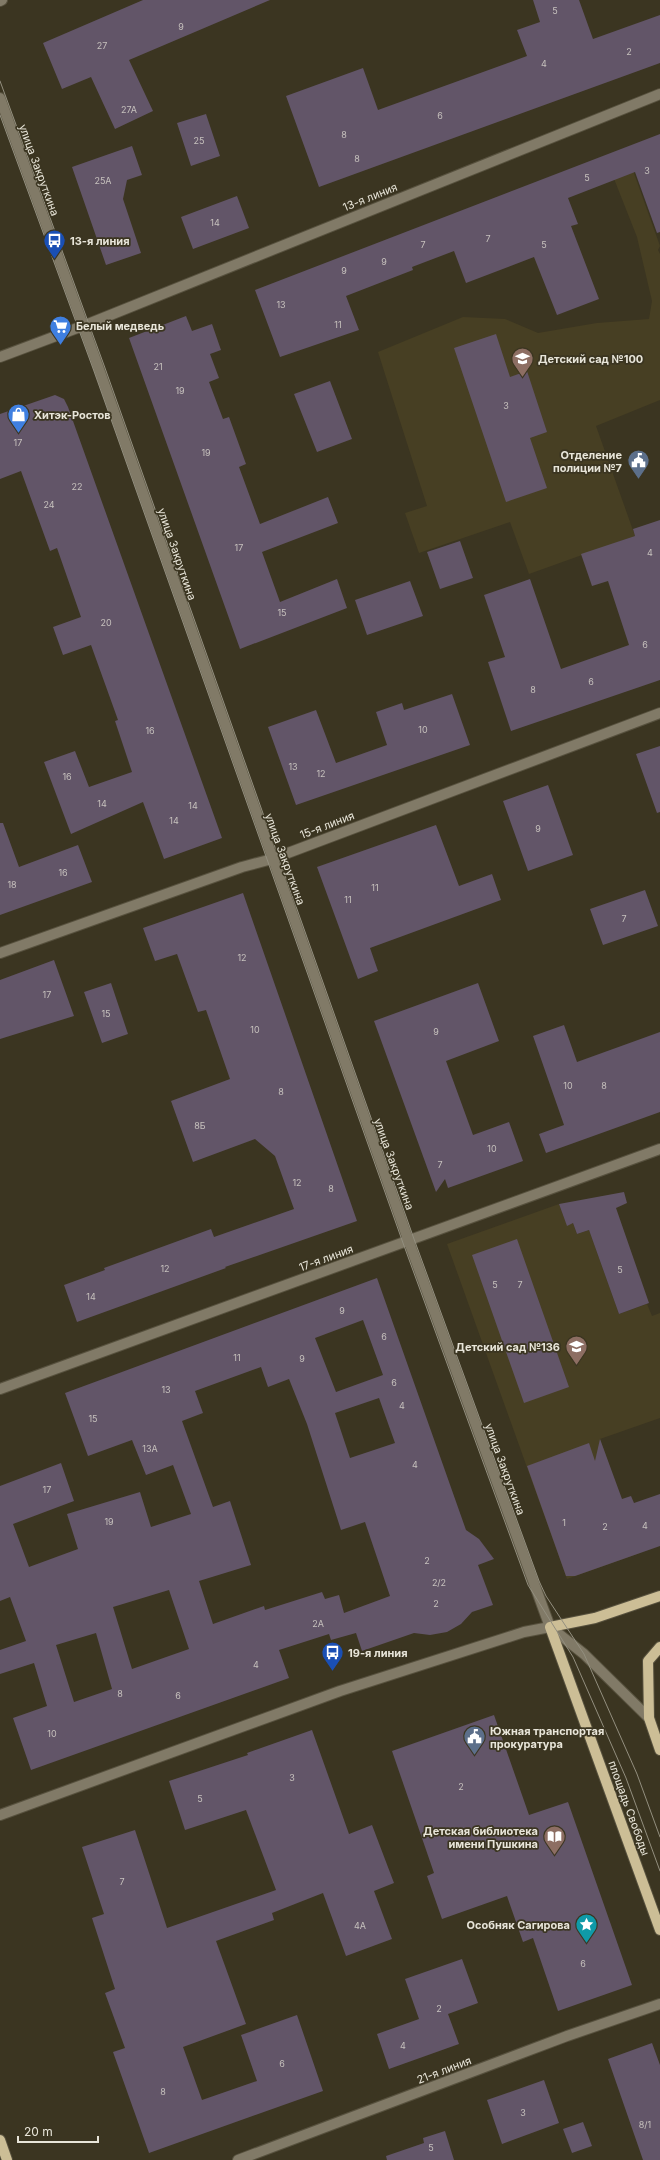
<svg xmlns="http://www.w3.org/2000/svg" width="660" height="2160" font-family="Inter,sans-serif">
	<rect width="100%" height="100%" fill="#3b3521"/>
	<path fill="#473f23" d="M625,148L660,246L658,250L660,254V400L596,426L635,536L529,574L510,522L419,553L405,513L427,506L378,352L463,317L505,319L538,333L597,323L649,319L652,301L637,237L605,156Z
		M559,1204L567,1225L573,1223L577,1234L589,1230L619,1314L647,1304L652,1316L660,1313V1418L600,1439L640,1553L567,1579L447,1244Z"/>
	<path fill="#625568" fill-rule="evenodd" d="M143,0H270L129,60L153,111L115,129L91,77L62,89L43,43Z
		M533,0H579L593,39L660,15V63L319,187L286,96L363,68L378,110L527,56L517,30L540,22Z
		M206,114L220,156L191,166L177,123Z
		M660,134V232L657,233L635,172L568,198L578,224L571,226L599,299L557,315L534,257L466,283L454,251L412,267L413,270L346,296L359,330L280,357L255,290Z
		M132,146L142,175L127,180L123,199L141,253L106,265L72,167Z
		M237,196L249,228L193,249L181,217Z
		M186,316L192,331L212,324L221,350L210,354L219,378L209,382L223,419L229,417L246,464L239,467L260,524L328,497L338,523L262,552L280,602L337,579L347,608L240,649L129,338Z
		M496,334L510,377L527,371L547,432L530,438L547,488L506,502L454,348Z
		M330,381L352,439L317,452L294,394Z
		M55,395L64,399L68,407L222,838L164,859L143,802L71,834L44,762L75,751L89,787L132,772L115,721L118,720L91,645L63,655L53,627L81,617L57,548L50,551L21,471L0,479V414Z
		M660,520V680L511,731L488,662L505,657L484,595L530,579L561,669L629,645L608,581L592,586L581,554L635,536L633,529Z
		M460,541L473,578L440,589L427,552Z
		M410,581L423,616L367,635L355,600Z
		M452,694L470,745L296,805L268,727L316,710L336,763L387,745L376,712L402,703L404,710Z
		M660,746V812L657,813L636,754Z
		M548,785L573,855L528,871L503,801Z
		M0,823H3L19,867L78,845L92,882L0,915Z
		M436,825L459,886L492,874L501,900L370,948L378,971L358,979L317,867Z
		M645,890L658,926L603,945L590,909Z
		M243,893L357,1221L225,1267L226,1268L77,1322L64,1285L105,1270L104,1268L211,1229L214,1237L294,1209L275,1156L255,1139L193,1162L171,1101L230,1079L206,1010L198,1012L177,954L155,961L143,928Z
		M54,960L74,1016L0,1039V980Z
		M111,983L128,1034L102,1043L84,992Z
		M478,983L499,1041L446,1061L473,1135L509,1122L523,1161L448,1188L445,1179L436,1192L374,1021Z
		M564,1025L577,1062L660,1032V1112L546,1153L539,1134L564,1125L533,1036Z
		M624,1192L627,1203L616,1208L649,1303L619,1314L589,1230L577,1234L573,1223L567,1226L559,1204Z
		M517,1239L569,1387L524,1403L472,1255Z
		M377,1278L466,1530L479,1539L494,1559L478,1565L493,1605L472,1612L461,1624L447,1632L430,1635L414,1633L362,1651L356,1633L331,1640L329,1634L279,1650L289,1678L31,1770L13,1718L47,1706L34,1663L0,1674V1650L26,1641L10,1597L0,1601V1486L61,1463L74,1501L13,1524L29,1567L78,1549L67,1514L140,1492L151,1527L191,1514L173,1465L146,1475L132,1440L88,1456L65,1393ZM363,1320L383,1375L336,1392L315,1338ZM261,1367L268,1387L289,1379L307,1424L341,1530L365,1522L390,1596L344,1613L339,1595L325,1599L322,1592L265,1610L264,1606L213,1624L199,1581L251,1565L230,1501L213,1507L182,1421L203,1413L195,1391ZM379,1398L395,1443L350,1458L335,1413ZM169,1590L189,1649L132,1669L113,1607ZM96,1633L112,1689L74,1702L56,1645Z
		M600,1439L622,1499L631,1496L634,1503L660,1494V1546L575,1576H566L527,1466L589,1443L595,1461Z
		M494,1715L529,1815L568,1802L632,1985L558,2011L533,1938L523,1942L507,1896L442,1919L427,1876L434,1873L392,1751Z
		M312,1730L349,1834L372,1825L394,1883L374,1891L392,1939L346,1956L323,1893L272,1913L274,1920L216,1941L246,2024L183,2047L202,2100L257,2081L241,2035L297,2015L323,2091L149,2153L113,2052L125,2048L105,1993L115,1989L92,1918L104,1914L82,1847L135,1830L167,1928L276,1890L246,1810L185,1830L169,1781L248,1755L247,1753Z
		M462,1959L478,2003L448,2014L459,2044L389,2069L377,2034L419,2019L405,1979Z
		M652,2043L660,2065V2160H643L608,2059Z
		M544,2080L559,2123L502,2144L487,2100Z
		M583,2122L592,2146L572,2153L563,2129Z
		M445,2131L454,2160H387L386,2156L424,2143L423,2138Z"/>
	<g fill="none" stroke-linecap="round" stroke-linejoin="round">
		<defs>
			<path id="minor" d="M0,1L2,0
				M0,98L94,355L409,1242L550,1627
				M0,357L88,324L660,94
				M0,953L242,867L272,859L660,713
				M0,1389L660,1149
				M550,1627L584,1654L649,1718
				M0,1815L340,1691L524,1632L550,1627
				M238,2160L567,2036L660,2004"/>
			<path id="major" d="M660,1596L595,1618L550,1627L660,1930
				M660,1647L648,1661L649,1718L660,1750
				M0,2140L7,2160"/>
		</defs>
		<use href="#minor" stroke="#57513e" stroke-width="12"/>
		<use href="#major" stroke="#57513e" stroke-width="12"/>
		<use href="#minor" stroke="#817a67" stroke-width="10"/>
		<use href="#major" stroke="#ccbe96" stroke-width="10"/>
		<path stroke="#938f7f" stroke-width="1" d="M0,81L105,368L414,1239L539,1581L546,1596L584,1654L637,1774L660,1837
			M0,115L94,371L403,1243L528,1585L573,1657L626,1778L660,1871"/>
	</g>
	<defs>
		<symbol id="bus-pin" viewBox="-11 -11 22 30"><path d="M0 17L-7.5 6A9.5 9.5 0 1 1 7.5 6Z" fill="#1a4fb4" stroke="#3b3521"/><path d="M-5-6H5V4H4V6H2V4H-2V6H-4V4H-5ZM-3.5-4V0h7V-4ZM-3.5 1.2v1.5H-2V1.2ZM2 1.2v1.5H3.5V1.2Z" fill="#fff"/></symbol>
		<symbol id="supermarket-pin" viewBox="-11 -11 22 30"><path d="M0 17L-7.5 6A9.5 9.5 0 1 1 7.5 6Z" fill="#3f7fe0" stroke="#3b3521"/><path d="M-6-5.5h2.5l.6 2H6L4.5 2H-2.5L-4.4-4H-6ZM-1.5 3.2a1.3 1.3 0 1 0 .1 0ZM3 3.2a1.3 1.3 0 1 0 .1 0Z" fill="#fff"/></symbol>
		<symbol id="school-pin" viewBox="-11 -11 22 30"><path d="M0 17L-7.5 6A9.5 9.5 0 1 1 7.5 6Z" fill="#8d6e63" stroke="#3b3521"/><path d="M0-5L7-2L0 1L-7-2ZM-4 1L0 2.5L4 1V4Q0 6-4 4Z" fill="#fff"/></symbol>
		<symbol id="shop-pin" viewBox="-11 -11 22 30"><path d="M0 17L-7.5 6A9.5 9.5 0 1 1 7.5 6Z" fill="#3f7fe0" stroke="#3b3521"/><path d="M-5-2.5h2.3a2.7 3.5 0 0 1 5.4 0H5L5.5 6h-11ZM-1.5-2.5h3a1.5 2.3 0 0 0-3 0Z" fill="#fff"/></symbol>
		<symbol id="civic-pin" viewBox="-11 -11 22 30"><path d="M0 17L-7.5 6A9.5 9.5 0 1 1 7.5 6Z" fill="#5c6f8a" stroke="#3b3521"/><path d="M-.6-6.5H3V-4.5H.6V-3L4-1V1h2V6H-6V1h2V-1L-.6-3ZM-1.2 2.5V6h2.4V2.5Z" fill="#fff"/></symbol>
		<symbol id="library-pin" viewBox="-11 -11 22 30"><path d="M0 17L-7.5 6A9.5 9.5 0 1 1 7.5 6Z" fill="#8d6e63" stroke="#3b3521"/><path d="M-6-4Q-3-5.5-.7-3.5V5Q-3 3-6 4ZM6-4Q3-5.5 .7-3.5V5Q3 3 6 4Z" fill="#fff"/></symbol>
		<symbol id="sight-pin" viewBox="-11 -11 22 30"><path d="M0 17L-7.5 6A9.5 9.5 0 1 1 7.5 6Z" fill="#0f9aa8" stroke="#3b3521"/><path d="M0-6L1.8-2.2L6-1.7L2.9 1.2L3.7 5.4L0 3.3L-3.7 5.4L-2.9 1.2L-6-1.7L-1.8-2.2Z" fill="#fff"/></symbol>
	</defs>
	<g fill-rule="evenodd">
		<use href="#bus-pin" x="42" y="228" width="25" height="34"/>
		<use href="#supermarket-pin" x="48" y="314" width="25" height="34"/>
		<use href="#school-pin" x="510" y="346" width="25" height="34"/>
		<use href="#shop-pin" x="6" y="402" width="25" height="34"/>
		<use href="#civic-pin" x="626" y="448" width="25" height="34"/>
		<use href="#school-pin" x="564" y="1334" width="25" height="34"/>
		<use href="#bus-pin" x="320" y="1640" width="25" height="34"/>
		<use href="#civic-pin" x="462" y="1724" width="25" height="34"/>
		<use href="#library-pin" x="542" y="1824" width="25" height="34"/>
		<use href="#sight-pin" x="574" y="1912" width="25" height="34"/>
	</g>
	<g text-anchor="middle" dominant-baseline="central" stroke-width="3.5" stroke-linejoin="round" paint-order="stroke">
		<g font-size="9" fill="#c6c1bd">
			<text x="555" y="10">5</text>
			<text x="181" y="26">9</text>
			<text x="102" y="45">27</text>
			<text x="629" y="51">2</text>
			<text x="544" y="63">4</text>
			<text x="129" y="109">27А</text>
			<text x="440" y="115">6</text>
			<text x="344" y="134">8</text>
			<text x="199" y="140">25</text>
			<text x="357" y="158">8</text>
			<text x="647" y="170">3</text>
			<text x="587" y="177">5</text>
			<text x="103" y="180">25А</text>
			<text x="215" y="222">14</text>
			<text x="488" y="238">7</text>
			<text x="423" y="244">7</text>
			<text x="544" y="244">5</text>
			<text x="384" y="261">9</text>
			<text x="344" y="270">9</text>
			<text x="281" y="304">13</text>
			<text x="338" y="324">11</text>
			<text x="158" y="366">21</text>
			<text x="180" y="390">19</text>
			<text x="506" y="405">3</text>
			<text x="18" y="442">17</text>
			<text x="206" y="452">19</text>
			<text x="77" y="486">22</text>
			<text x="49" y="504">24</text>
			<text x="239" y="547">17</text>
			<text x="650" y="552">4</text>
			<text x="282" y="612">15</text>
			<text x="106" y="622">20</text>
			<text x="645" y="644">6</text>
			<text x="591" y="681">6</text>
			<text x="533" y="689">8</text>
			<text x="423" y="729">10</text>
			<text x="150" y="730">16</text>
			<text x="293" y="766">13</text>
			<text x="321" y="773">12</text>
			<text x="67" y="776">16</text>
			<text x="102" y="803">14</text>
			<text x="193" y="805">14</text>
			<text x="174" y="820">14</text>
			<text x="538" y="828">9</text>
			<text x="63" y="872">16</text>
			<text x="12" y="884">18</text>
			<text x="375" y="887">11</text>
			<text x="348" y="899">11</text>
			<text x="624" y="918">7</text>
			<text x="242" y="957">12</text>
			<text x="47" y="994">17</text>
			<text x="106" y="1013">15</text>
			<text x="255" y="1029">10</text>
			<text x="436" y="1031">9</text>
			<text x="568" y="1085">10</text>
			<text x="604" y="1085">8</text>
			<text x="281" y="1091">8</text>
			<text x="200" y="1125">8Б</text>
			<text x="492" y="1148">10</text>
			<text x="440" y="1164">7</text>
			<text x="297" y="1182">12</text>
			<text x="331" y="1188">8</text>
			<text x="165" y="1268">12</text>
			<text x="620" y="1269">5</text>
			<text x="495" y="1284">5</text>
			<text x="520" y="1284">7</text>
			<text x="91" y="1296">14</text>
			<text x="342" y="1310">9</text>
			<text x="384" y="1336">6</text>
			<text x="237" y="1357">11</text>
			<text x="302" y="1358">9</text>
			<text x="394" y="1382">6</text>
			<text x="166" y="1389">13</text>
			<text x="402" y="1405">4</text>
			<text x="93" y="1418">15</text>
			<text x="150" y="1448">13А</text>
			<text x="415" y="1464">4</text>
			<text x="47" y="1489">17</text>
			<text x="109" y="1521">19</text>
			<text x="564" y="1522">1</text>
			<text x="645" y="1525">4</text>
			<text x="605" y="1526">2</text>
			<text x="427" y="1560">2</text>
			<text x="439" y="1582">2/2</text>
			<text x="436" y="1603">2</text>
			<text x="318" y="1623">2А</text>
			<text x="256" y="1664">4</text>
			<text x="120" y="1693">8</text>
			<text x="178" y="1695">6</text>
			<text x="52" y="1733">10</text>
			<text x="292" y="1777">3</text>
			<text x="461" y="1786">2</text>
			<text x="200" y="1798">5</text>
			<text x="122" y="1881">7</text>
			<text x="360" y="1925">4А</text>
			<text x="583" y="1963">6</text>
			<text x="439" y="2008">2</text>
			<text x="403" y="2045">4</text>
			<text x="282" y="2063">6</text>
			<text x="163" y="2091">8</text>
			<text x="523" y="2112">3</text>
			<text x="645" y="2124">8/1</text>
			<text x="431" y="2147">5</text>
		</g>
		<g font-size="11" fill="#e8e5d9" stroke="#3b3521">
			<text transform="translate(39 170) rotate(70)">улица Закруткина</text>
			<text transform="translate(370 197) rotate(-22)">13-я линия</text>
			<text transform="translate(177 554) rotate(71)">улица Закруткина</text>
			<text transform="translate(327 825) rotate(-21)">15-я линия</text>
			<text transform="translate(285 859) rotate(70)">улица Закруткина</text>
			<text transform="translate(394 1164) rotate(70)">улица Закруткина</text>
			<text transform="translate(326 1258) rotate(-20)">17-я линия</text>
			<text transform="translate(505 1469) rotate(70)">улица Закруткина</text>
			<text transform="translate(629 1808) rotate(70)">площадь Свободы</text>
			<text transform="translate(444 2070) rotate(-21)">21-я линия</text>
		</g>
		<g font-size="11" font-weight="bold" fill="#e8e5d9" stroke="#3b3521" text-anchor="start">
			<text x="70" y="241">13-я линия</text>
			<text x="76" y="326">Белый медведь</text>
			<text x="538" y="359">Детский сад №100</text>
			<text x="34" y="415">Хитэк-Ростов</text>
			<text x="622" y="455" text-anchor="end">Отделение<tspan x="622" dy="13">полиции №7</tspan></text>
			<text x="560" y="1347" text-anchor="end">Детский сад №136</text>
			<text x="348" y="1653">19-я линия</text>
			<text x="490" y="1731">Южная транспортая<tspan x="490" dy="13">прокуратура</tspan></text>
			<text x="538" y="1831" text-anchor="end">Детская библиотека<tspan x="538" dy="13">имени Пушкина</tspan></text>
			<text x="570" y="1925" text-anchor="end">Особняк Сагирова</text>
		</g>
	</g>
	<path d="M18 2136v6h80v-6" fill="none" stroke="#e8e5d9" stroke-width="2"/>
	<text x="24" y="2136" font-size="12" fill="#e8e5d9" stroke="#3b3521" stroke-width="3" paint-order="stroke">20 m</text>
</svg>
